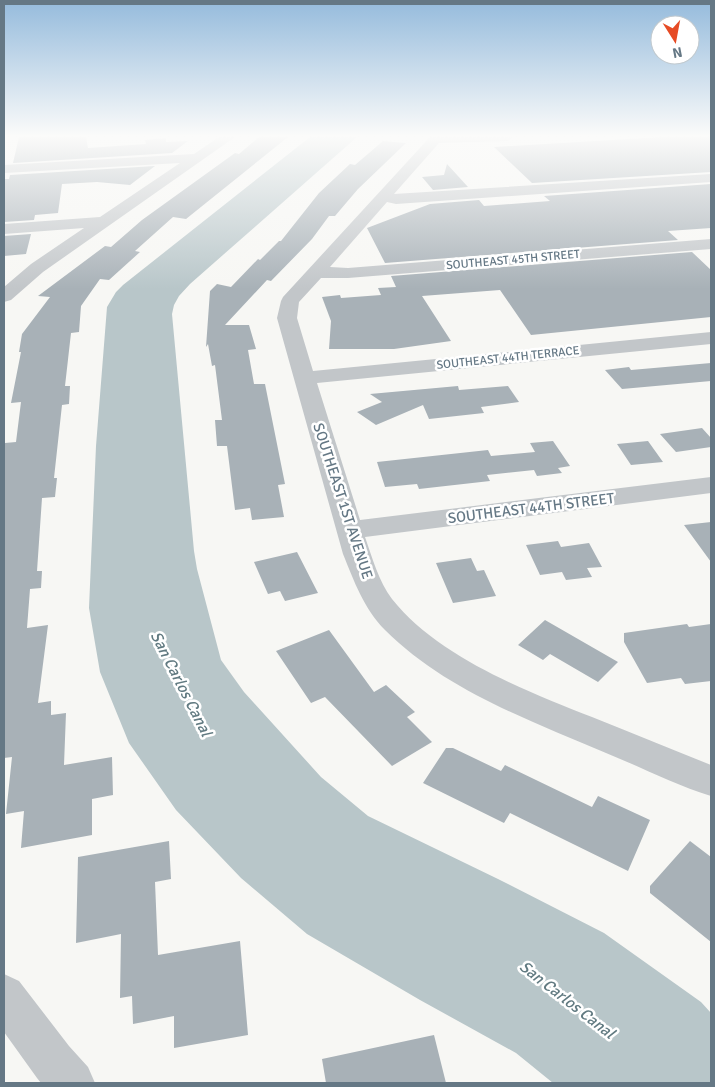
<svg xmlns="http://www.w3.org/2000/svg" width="715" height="1087" font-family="Signika,sans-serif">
	<rect width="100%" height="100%" fill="#f7f7f4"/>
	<path fill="#b8c6c9" d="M310,137H357L190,284L179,296L174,305L172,314L194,551L197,569L221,660L244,692L321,777L368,816L498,879L604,933L701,1002L711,1013V1083H553L516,1053L420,1000L307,934L241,878L176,810L129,743L100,672L89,608L96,446L107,307L116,292L123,285Z"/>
	<path fill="#a8b1b7" d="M19,137H86L88,148L146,144L145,140L166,138V142L188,141L172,153L13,163Z
		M259,137H288L186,219L173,217L135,251L140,252L109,280L100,279L81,306L79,332L71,333L65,386H70L69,404L62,405L54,478H57L55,497L42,498L37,571H42L41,588L30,589L27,628L48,625L38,703L51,701V715L66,713L64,765L112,757L113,795L92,799V835L21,848L24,811L6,814L12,757L4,758V453L5,443L16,442L21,402L11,403L21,352H19L22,334L50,297L38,296L105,246L111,247L142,220L235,153L239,154Z
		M661,137H711V172L532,183L494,147Z
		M383,141L406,143L358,189L335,216H329L312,239L271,281L267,280L225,325H249L256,349L248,350L254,384H265L285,484L278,485L284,517L252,520L250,508L235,510L227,446H217L215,420H222L215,365L212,366L208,344L206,347L210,291L217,284L231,287L258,259L260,260L279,241H281L319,193L350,164L355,165Z
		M447,164L468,187L433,190L422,177L444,175Z
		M155,166L130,185L97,182L62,184L58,213L35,215L34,220L4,222V179H9L10,175Z
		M711,184V228L668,231L678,240L385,263L367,228L430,204L479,200L484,206L550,201L544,196Z
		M31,234L26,254L4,256V236Z
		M692,252L711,270V317L531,335L500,290L422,296L451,341L394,349H329L331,321L322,297L340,295L341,298L381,295L378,288L396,287L391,276Z
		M711,363V381L622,389L605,370L629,367L631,370Z
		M458,386L459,390L508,386L519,402L481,407L484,413L429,419L423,405L376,425L357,412L382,402L370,394Z
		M702,428L711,438V447L676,452L660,434Z
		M553,441L570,466L558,468L562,473L537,476L534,470L487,475L490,481L419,489L417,484L385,487L377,462L488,450L491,456L535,452L530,443Z
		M648,441L663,462L631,465L617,444Z
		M711,522V562L684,525Z
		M558,541L561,547L589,543L602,567L587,568L592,577L566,580L562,572L540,575L526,545Z
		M297,552L318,593L285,601L280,591L268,594L254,562Z
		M471,558L477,571L484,570L496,596L453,603L436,563Z
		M545,620L618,662L598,682L550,654L543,660L518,645Z
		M687,624L689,627L711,624V681L685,684L681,678L647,683L624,642V633Z
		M329,630L374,692L386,685L415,712L407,717L432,742L392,766L325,697L311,703L276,651Z
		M446,748H453L501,771L505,765L592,807L598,796L650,820L628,871L510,813L504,823L423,783Z
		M169,841L171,879L155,882L158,955L240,941L248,1035L174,1048V1016L133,1024L132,996L120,998L121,934L76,943L78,857Z
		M690,841L711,857V942L650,893V886Z
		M434,1035L446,1083H326L322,1059Z"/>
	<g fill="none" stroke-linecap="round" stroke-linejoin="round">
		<path fill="#c2c6c9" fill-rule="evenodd" d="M219,137H235L43,272L11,300L4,302V287L31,264L84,228L4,234V224L100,217L180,163L4,173V165L194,154Z
			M430,137H514L507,141L439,143L394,194L711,174V182L396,204L387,202L330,267L348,268L711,239V249L348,278H321L299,302L297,318L313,371L711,332V344L317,383L360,520L711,477V493L365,537C372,557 379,582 392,599C438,657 526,691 592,717C632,733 671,749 711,765V796C675,785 641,767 606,753C529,720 445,690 385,630C364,609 354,581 343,554L277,318L281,301L283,297Z
			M4,974L19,981L69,1046L88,1067L95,1083H41L37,1078L4,1032Z"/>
	</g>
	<linearGradient id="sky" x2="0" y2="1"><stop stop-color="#95bbdc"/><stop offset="0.47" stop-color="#fbfbfa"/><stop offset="1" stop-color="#fbfbfa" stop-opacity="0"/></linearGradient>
	<rect width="715" height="289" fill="url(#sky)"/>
	<g text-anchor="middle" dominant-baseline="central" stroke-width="5" stroke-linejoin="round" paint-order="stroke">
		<g font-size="12" fill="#657885" stroke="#fff">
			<text transform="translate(513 260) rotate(-5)">SOUTHEAST 45TH STREET</text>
			<text transform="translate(508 358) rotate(-6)">SOUTHEAST 44TH TERRACE</text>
		</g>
		<g font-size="15" fill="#657885" stroke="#fff">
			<text transform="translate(343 501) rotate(72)">SOUTHEAST 1ST AVENUE</text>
			<text transform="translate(531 508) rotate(-7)">SOUTHEAST 44TH STREET</text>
		</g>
		<g font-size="16" font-style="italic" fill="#617a81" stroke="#fff">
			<text transform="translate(181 684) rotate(63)">San Carlos Canal</text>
			<text transform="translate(567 1000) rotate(38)">San Carlos Canal</text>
		</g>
	</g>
	<rect width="715" height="1087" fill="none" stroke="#657885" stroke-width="10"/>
	<g transform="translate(675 40) rotate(169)"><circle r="24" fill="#ffffff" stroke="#c1c9ce"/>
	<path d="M0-4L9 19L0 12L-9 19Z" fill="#e64b25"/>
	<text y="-8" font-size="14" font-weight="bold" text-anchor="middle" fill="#657885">N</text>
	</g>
</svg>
